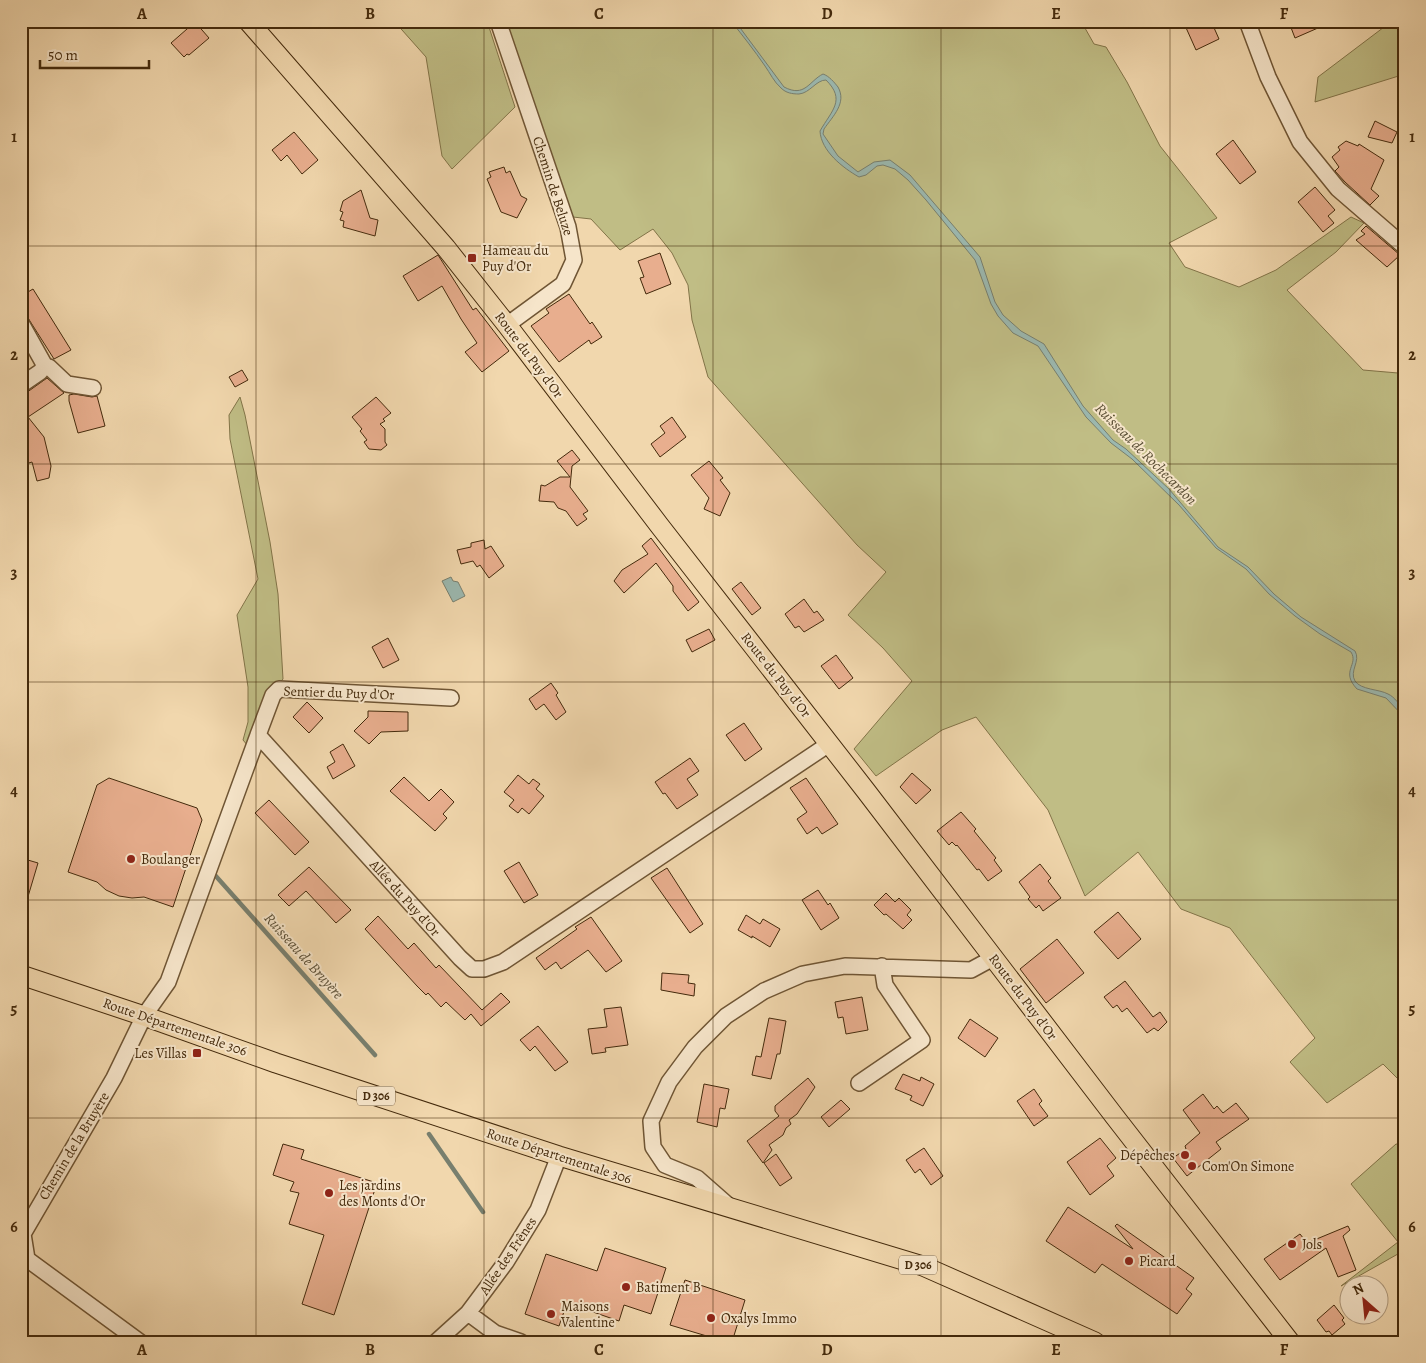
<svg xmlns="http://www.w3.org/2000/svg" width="1426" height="1363" font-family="Alegreya,serif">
	<rect width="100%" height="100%" fill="#f1d7ad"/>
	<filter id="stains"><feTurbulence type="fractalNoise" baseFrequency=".004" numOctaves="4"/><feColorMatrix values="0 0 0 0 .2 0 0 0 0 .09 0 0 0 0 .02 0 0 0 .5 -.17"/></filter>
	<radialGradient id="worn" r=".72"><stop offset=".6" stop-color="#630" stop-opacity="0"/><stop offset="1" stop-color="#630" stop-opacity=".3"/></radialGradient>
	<path fill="#c0bd85" stroke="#827448" d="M394,21H487L515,107L452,169L442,156L426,57Z
		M505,21H1081L1094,44L1106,47L1127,82L1160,146L1217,218L1169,243L1185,267L1239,287L1276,270L1351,217L1364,223L1336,252L1287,290L1363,370L1398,373L1405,386V1086L1383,1064L1327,1103L1290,1062L1315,1038L1230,928L1181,909L1138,852L1085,896L1048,810L976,717L942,730L876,776L854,749L912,681L883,648L848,615L886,572L857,545L708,377L692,320L688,285L672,253L653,229L620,250L591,219L573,217Z
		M1392,21H1405V74L1315,102L1318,77Z
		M240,397L245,415L270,542L278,594L283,679L262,704L248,746L243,740L248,722V687L237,615L258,579L230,439L229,415Z
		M1396,1144L1405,1145V1250L1341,1286L1398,1242L1351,1184Z"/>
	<path fill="#9bb8af" stroke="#787f6e" d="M731,21H735L784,87C805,98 809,81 823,74C829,76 834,82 838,87C847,103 833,116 824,129L823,134L838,156L858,172L874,162L890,160L910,175L980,257L995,302L1003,315L1021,331L1044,344L1083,406L1113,440L1126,449L1169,489L1218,547L1248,567L1274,594L1301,617L1355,651C1361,661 1349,671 1355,681C1361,690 1379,689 1388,694C1395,697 1399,705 1405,710V718L1386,698L1357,689C1340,671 1359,665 1351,652L1320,634L1295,616L1269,594L1246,569L1216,548L1179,505L1132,459L1111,443L1086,417L1038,346L1013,333L998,316L991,304L975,260L926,200L908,180L895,169L883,165L877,166L866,175L859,177C843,168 821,151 820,131C832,110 846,100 826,80C816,80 810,93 799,94C792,94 786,93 781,88C774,82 770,73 765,66C754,50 743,36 731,21Z
		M451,577L453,581L458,582L465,596L453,602L442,581Z"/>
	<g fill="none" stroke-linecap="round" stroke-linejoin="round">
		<path stroke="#787f6e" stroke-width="4.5" d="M214,874L375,1055
			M429,1134L483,1212"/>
	</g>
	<path fill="#e8ae8e" stroke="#442a0c" d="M1183,21H1211L1219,39L1196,50Z
		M1300,21H1334L1295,38L1290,25Z
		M195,22L209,38L189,55L187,54L184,57L171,43Z
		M1375,121L1397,132L1392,143L1368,137Z
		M294,132L318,160L302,174L287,155L281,161L272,150Z
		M1233,140L1256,172L1240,184L1216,154Z
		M1346,141L1358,146L1359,144L1384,160L1371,189L1379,196L1370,205L1345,182L1335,171L1339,167L1332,157L1340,150L1338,147Z
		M504,167L506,173L510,171L521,196L527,199L517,218L501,212L487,179L491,177L489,172Z
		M1315,187L1335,210L1328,216L1334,223L1323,232L1298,202Z
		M361,190L370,218L378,220L375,236L343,227L344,221L340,220L343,212L340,211L343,201Z
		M1366,226L1400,255L1387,267L1356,240L1365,234L1361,231Z
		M660,253L671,284L646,294L640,278L644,277L638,261Z
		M438,255L473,310L476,308L509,351L482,372L465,352L477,343L461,319L442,286L418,301L403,276Z
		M33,289L71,350L54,359L21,307V296Z
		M569,294L590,324L592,322L602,337L591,344L589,340L559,362L531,326L549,313L546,309Z
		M242,370L248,380L235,387L229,377Z
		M47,378L64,393L28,417L44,437L51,466L49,478L37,481L32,462L29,463L26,457L21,452V394L26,393Z
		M74,394L92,397L97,396L105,426L78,433L69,401V395Z
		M376,397L391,413L383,419L385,421L380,424L385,429V442L387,445L381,450L369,449L364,442L367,440L360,431L362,429L352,417Z
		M672,417L686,437L660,457L651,444L665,433L660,426Z
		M572,450L580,460L572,466L570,487L588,511L583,514L587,519L577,526L566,511L558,508L554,502L539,501L541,485L545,486L560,477H570L557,461Z
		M709,461L723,478L720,480L730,493L720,516L704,509L709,498L691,475Z
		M651,538L699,602L688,611L673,591V586L656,563L624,593L614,581L622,570L648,554L642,546Z
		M484,540L485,549L491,546L504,566L489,578L480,565L477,567L473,561L461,564L457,550L471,547V543Z
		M741,582L761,608L752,615L732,589Z
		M804,599L814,613L817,611L824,620L804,632L799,626L795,628L785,614Z
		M709,629L715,640L692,652L686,640Z
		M388,638L399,660L383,668L372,647Z
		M836,655L853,678L839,689L821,666Z
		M551,683L558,693L556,695L566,712L556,720L544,704L536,710L529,699Z
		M307,702L323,718L309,733L293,717Z
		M368,711L408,712V731L381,732L369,744L354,731L368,717Z
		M744,723L762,749L745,761L726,735Z
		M343,744L355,766L333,779L327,767L335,762L330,752Z
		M690,758L699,771L687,779L698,795L677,809L665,793L663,794L655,782Z
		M912,773L931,790L916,804L900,787Z
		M518,775L529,784L533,779L540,784L536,789L544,796L529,814L522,808L518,813L509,806L514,800L504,792Z
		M404,777L429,801L441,789L454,802L443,814L447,818L435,831L390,791Z
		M109,778L197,808L202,820L173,907L144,897L132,898L119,896L106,890L97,882L68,872L97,785Z
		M806,778L838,824L822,834L817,827L807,834L797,819L807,812L790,788Z
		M269,800L309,842L295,855L255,813Z
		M961,812L976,829L974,831L996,858L994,860L1002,871L988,881L979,869L977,870L957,845L956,846L952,842L949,845L937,831Z
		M21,858L38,863L24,910H21Z
		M519,862L538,895L524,903L504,871Z
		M1040,864L1051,878L1048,881L1061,898L1043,911L1039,905L1036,908L1028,899L1030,897L1019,882Z
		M309,867L351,910L336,923L306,891L289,906L278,895Z
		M667,868L703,924L690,933L651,878Z
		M818,890L828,905L830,903L839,918L821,930L802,900Z
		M886,893L895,902L899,898L911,910L907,915L912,920L903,929L886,914L884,915L874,905Z
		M1118,912L1141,939L1118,959L1094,932Z
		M746,915L760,924L763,919L780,929L770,947L752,936V938L738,930Z
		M378,916L408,949L414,943L436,968L439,965L482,1010L501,993L510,1002L481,1026L471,1014L465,1020L446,1002L441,1007L428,993L426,995L417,986L365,929Z
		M591,917L622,961L606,972L588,950L561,969L556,962L545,970L536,958L577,929L575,927Z
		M1057,939L1084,973L1046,1003L1020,969Z
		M662,973L689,975L688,983L695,984L694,996L661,990Z
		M1125,981L1153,1017L1160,1012L1167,1022L1158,1031L1154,1028L1147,1033L1127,1008L1122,1012L1117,1005L1113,1008L1104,997Z
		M862,997L868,1030L846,1034L843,1017L838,1018L835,1002Z
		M621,1007L628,1045L605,1048L606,1052L592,1054L588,1029L607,1027L604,1009Z
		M769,1018L786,1021L780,1054H777L771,1079L752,1075L756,1056L761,1057Z
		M970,1019L998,1038L985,1057L958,1038Z
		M538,1026L568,1062L555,1071L535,1046L530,1051L520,1040Z
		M903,1074L920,1081L921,1077L934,1084L923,1106L910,1100L912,1096L895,1089Z
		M808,1078L815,1087L797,1114L789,1120L791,1124L786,1128L783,1135L769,1145L772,1150L763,1163L747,1141L779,1116L775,1111V1106Z
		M704,1084L729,1089L725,1109L720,1108L717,1127L697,1122Z
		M1034,1089L1042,1101L1039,1104L1048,1116L1034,1126L1017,1101Z
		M1203,1094L1214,1109L1217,1106L1223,1113L1236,1103L1249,1119L1216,1142L1221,1149L1187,1176L1173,1158L1186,1149L1185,1146L1200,1133L1183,1110Z
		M841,1100L850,1109L829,1127L821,1117Z
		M1100,1138L1116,1158L1107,1166L1114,1176L1090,1195L1067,1162Z
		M283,1144L304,1150L301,1159L377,1183L334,1315L302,1304L324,1235L289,1224L299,1193L290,1191L294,1182L273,1175Z
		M924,1148L943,1176L931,1185L920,1169L915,1173L906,1160Z
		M776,1154L792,1178L780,1186L764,1163Z
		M1068,1207L1133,1249L1115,1226L1117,1224L1194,1278L1186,1289L1192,1294L1177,1314L1102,1264L1095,1273L1046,1241Z
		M1348,1226L1350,1230L1343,1236L1356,1270L1338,1277L1326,1248L1280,1280L1264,1259L1300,1234L1307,1243Z
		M605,1248L666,1268L651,1314L624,1305L619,1321L567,1303L559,1326L525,1314L546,1254L597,1271Z
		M685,1280L745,1300L732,1342H708L710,1337L670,1325Z
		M1334,1305L1344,1318L1342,1320L1345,1324L1332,1335L1329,1331L1326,1332L1317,1320Z"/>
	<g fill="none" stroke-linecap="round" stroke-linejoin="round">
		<defs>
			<path id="minor" d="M498,21L568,227L574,260L563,284L507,325
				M1247,21L1268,77L1300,142L1338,189L1405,247
				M21,323L45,366L49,367L67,384L93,388
				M21,385L40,372L45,366
				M258,735L273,695L279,689L451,698
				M859,1083L922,1040L885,985L882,966
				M730,1207L697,1178L665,1165L653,1147L651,1121L669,1082L695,1047L726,1016L764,991L803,974L845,966L971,970L993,958
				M468,1313L495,1333L521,1342
				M140,1342L27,1259L23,1234L114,1078L144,1016L168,982L258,735L460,958L472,969H484L503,962L829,744
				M436,1342L468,1313L506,1262L538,1210L559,1156"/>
			<path id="major" d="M248,21L446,248L507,325L659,525L866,791L1115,1117L1290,1342
				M21,975L144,1016L276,1063L559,1156L923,1266L1095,1342"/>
		</defs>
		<use href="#minor" stroke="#6f5534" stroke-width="18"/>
		<use href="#major" stroke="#442a0c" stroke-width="21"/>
		<use href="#minor" stroke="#f6e5ca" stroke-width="15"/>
		<use href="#major" stroke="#f1d7ad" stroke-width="19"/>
	</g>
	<path fill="none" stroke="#442a0c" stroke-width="1" stroke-opacity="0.55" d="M256,21V1342M484,21V1342M713,21V1342M941,21V1342M1170,21V1342M21,246H1405M21,464H1405M21,682H1405M21,900H1405M21,1118H1405"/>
	<g fill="#8f2418" stroke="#f6e5ca" stroke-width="2">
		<rect x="467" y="253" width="10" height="10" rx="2.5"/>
		<circle cx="131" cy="859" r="5"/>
		<rect x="192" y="1048" width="10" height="10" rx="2.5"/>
		<circle cx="1185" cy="1155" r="5"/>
		<circle cx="1192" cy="1166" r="5"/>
		<circle cx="329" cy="1193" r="5"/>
		<circle cx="1292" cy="1244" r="5"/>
		<circle cx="1129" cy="1261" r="5"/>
		<circle cx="626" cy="1287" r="5"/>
		<circle cx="551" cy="1314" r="5"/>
		<circle cx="711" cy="1318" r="5"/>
	</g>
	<g text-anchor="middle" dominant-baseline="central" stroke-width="4" stroke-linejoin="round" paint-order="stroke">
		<g fill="#f6e5ca" stroke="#796245" stroke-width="1">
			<rect x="357" y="1086.5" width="38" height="19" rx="4"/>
			<rect x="899" y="1255.5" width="38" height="19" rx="4"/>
		</g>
		<g font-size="12" font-weight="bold" fill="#442a0c">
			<text x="376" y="1096">D 306</text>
			<text x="918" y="1265">D 306</text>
		</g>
		<g font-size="14" fill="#442a0c" stroke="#f6e5ca">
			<text transform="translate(553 186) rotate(72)">Chemin de Beluze</text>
			<text transform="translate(529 355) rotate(53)">Route du Puy d'Or</text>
			<text transform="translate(776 675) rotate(52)">Route du Puy d'Or</text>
			<text transform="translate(339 693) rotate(2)">Sentier du Puy d'Or</text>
			<text transform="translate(405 898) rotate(48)">Allée du Puy d'Or</text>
			<text transform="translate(1023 997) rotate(53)">Route du Puy d'Or</text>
			<text transform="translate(175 1027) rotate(19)">Route Départementale 306</text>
			<text transform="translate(74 1146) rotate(-59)">Chemin de la Bruyère</text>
			<text transform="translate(559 1156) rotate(18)">Route Départementale 306</text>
			<text transform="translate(508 1256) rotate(-56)">Allée des Frênes</text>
		</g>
		<g font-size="14" fill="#442a0c" stroke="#f6e5ca" text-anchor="start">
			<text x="482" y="250">Hameau du<tspan x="482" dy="16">Puy d'Or</tspan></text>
			<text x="141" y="859">Boulanger</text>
			<text x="187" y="1053" text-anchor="end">Les Villas</text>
			<text x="1175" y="1155" text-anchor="end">Dépêches</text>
			<text x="1202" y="1166">Com'On Simone</text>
			<text x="339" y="1185">Les jardins<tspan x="339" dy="16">des Monts d'Or</tspan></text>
			<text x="1302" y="1244">Jols</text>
			<text x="1139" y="1261">Picard</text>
			<text x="636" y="1287">Batiment B</text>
			<text x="561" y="1306">Maisons<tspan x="561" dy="16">Valentine</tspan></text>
			<text x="721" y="1318">Oxalys Immo</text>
		</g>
		<g font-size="15" font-style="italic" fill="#5a4e35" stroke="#f6e5ca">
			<text transform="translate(1146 454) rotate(45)">Ruisseau de Rochecardon</text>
			<text transform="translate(304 956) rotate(48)">Ruisseau de Bruyère</text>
		</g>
	</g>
	<rect width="1426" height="1363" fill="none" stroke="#f1d7ad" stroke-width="55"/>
	<g transform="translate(1364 1300) rotate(333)"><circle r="24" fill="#f6e5ca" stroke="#af9a7e"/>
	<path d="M0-4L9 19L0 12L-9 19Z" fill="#8f2418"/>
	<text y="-8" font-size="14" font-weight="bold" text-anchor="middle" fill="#442a0c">N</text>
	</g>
	<path d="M40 60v8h109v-8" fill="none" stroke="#442a0c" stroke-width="2.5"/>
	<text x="48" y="60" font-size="15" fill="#442a0c" stroke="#f6e5ca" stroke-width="4" paint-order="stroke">50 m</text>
	<rect x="28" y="28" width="1370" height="1308" fill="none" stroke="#442a0c" stroke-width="2"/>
	<g font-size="16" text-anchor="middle" font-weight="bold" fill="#442a0c">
		<text x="142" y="19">A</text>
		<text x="370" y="19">B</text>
		<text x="599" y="19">C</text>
		<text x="827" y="19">D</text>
		<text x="1056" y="19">E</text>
		<text x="1284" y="19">F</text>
		<text x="14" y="142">1</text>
		<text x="1412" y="142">1</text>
		<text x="14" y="360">2</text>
		<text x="1412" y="360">2</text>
		<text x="14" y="578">3</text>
		<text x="1412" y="578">3</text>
		<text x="14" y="796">4</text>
		<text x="1412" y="796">4</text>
		<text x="14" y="1014">5</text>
		<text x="1412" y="1014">5</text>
		<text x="14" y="1232">6</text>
		<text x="1412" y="1232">6</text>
		<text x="142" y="1355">A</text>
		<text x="370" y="1355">B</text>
		<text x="599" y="1355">C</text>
		<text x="827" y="1355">D</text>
		<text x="1056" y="1355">E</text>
		<text x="1284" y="1355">F</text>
	</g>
	<rect width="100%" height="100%" filter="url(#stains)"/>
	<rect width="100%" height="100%" fill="url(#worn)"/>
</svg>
